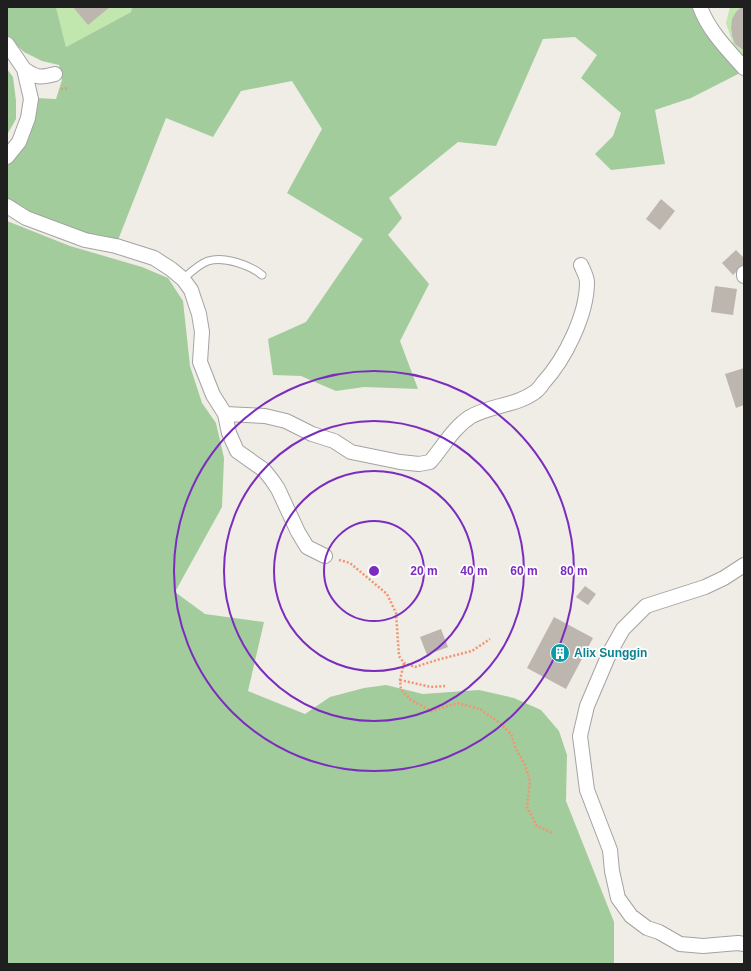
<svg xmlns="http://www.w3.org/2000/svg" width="751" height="971" font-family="Helvetica,sans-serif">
	<rect width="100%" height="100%" fill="#efede5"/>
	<path fill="#c1e7ae" d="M56,7H132L131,12L66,47Z
		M730,7H741C728,20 727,42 744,51V59L733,44L726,23Z"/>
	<path fill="#a3cc9c" d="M7,7H56L66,47L131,12L132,7H695L742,72L691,98L655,110L665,164L611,170L595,154L613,136L621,113L581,78L597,55L575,37L543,39L496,146L458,142L389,198L402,218L388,235L429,284L400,341L418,389L364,387L336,391L301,376L273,375L268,339L306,322L363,239L287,193L322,129L292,81L241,91L213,137L166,118L118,240L86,234L29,213L7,199V166L23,145L36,98L56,99L62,80L59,65L42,61L24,52L7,36Z
		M7,69L13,77L16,101V119L7,135Z
		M7,221L70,246L142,267L168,278L183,301L190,366L202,403L216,423L224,458L222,507L175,592L205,614L264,622L248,691L305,714L330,697L364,688L386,685L423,694L479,690L514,698L541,710L559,731L567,755L566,801L614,922V964H7Z"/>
	<path fill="#bcb6af" d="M73,7H110L88,25Z
		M741,7H744V51L735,44L732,36L731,28L732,19L736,12Z
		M661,199L675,211L660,230L646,219Z
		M736,250L744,258V264L733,275L722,263Z
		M715,286L737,289L733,315L711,312Z
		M744,368V405L736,408L725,374Z
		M585,586L596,594L588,605L576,597Z
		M554,617L593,638L566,689L527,668Z
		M441,629L448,647L427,655L420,637Z"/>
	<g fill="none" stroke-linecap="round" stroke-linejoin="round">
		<defs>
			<path id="service" d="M183,279C190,273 199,264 208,261C224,256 250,265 262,275"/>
			<path id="minor" d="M700,7C709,31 727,49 744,68
				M7,44L24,69L31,99L28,118L19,142L7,157
				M24,69C37,78 40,78 55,74
				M7,206L26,218L85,240L116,246L154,258L171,269L183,279L191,290L199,314L202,332L200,362L213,395L225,414L229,433L237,451L264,470L272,480L278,489L298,532L307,547L325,556
				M744,273V276
				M225,414L265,416L286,421L312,434L334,441L351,452L400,462L419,464L430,462C443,447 453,428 470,417C490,405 516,406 535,392C538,390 541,386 543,383C565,359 587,315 587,282C587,277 583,270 581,265
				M744,565L724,578L705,587L646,606L623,629L610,652L587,706L580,736L587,790L610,850L612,871L618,898L631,916L647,928L659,932L680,944L703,946L738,943L744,944"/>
		</defs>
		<use href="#service" stroke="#a3a3a3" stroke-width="9"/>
		<use href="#minor" stroke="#a3a3a3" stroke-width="16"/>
		<path stroke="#f39372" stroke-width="2.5" stroke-dasharray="2 2" stroke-linecap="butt" d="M61,89L68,88
			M339,560L350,563L387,594L396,613L399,656L404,663L415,667L437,660L472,651L490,639
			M404,663L400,680L401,690L411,700L431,711L458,703L480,709L501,724L511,734L516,749L525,765L530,781L527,807L537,826L552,833
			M400,680L431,687L445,686"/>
		<use href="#service" stroke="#fff" stroke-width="7"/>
		<use href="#minor" stroke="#fff" stroke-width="14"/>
	</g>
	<g fill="none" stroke="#7b2cbf" stroke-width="2">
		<circle cx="374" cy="571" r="50"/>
		<circle cx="374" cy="571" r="100"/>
		<circle cx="374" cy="571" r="150"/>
		<circle cx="374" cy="571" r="200"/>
	</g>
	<defs>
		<symbol id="building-disc" viewBox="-11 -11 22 22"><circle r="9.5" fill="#0f9aa8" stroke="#fff"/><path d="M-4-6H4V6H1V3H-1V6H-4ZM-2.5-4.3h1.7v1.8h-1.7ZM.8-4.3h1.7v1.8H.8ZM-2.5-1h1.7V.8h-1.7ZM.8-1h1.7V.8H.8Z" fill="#fff"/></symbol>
	</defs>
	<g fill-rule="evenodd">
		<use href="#building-disc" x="549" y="642" width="22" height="22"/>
	</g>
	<g text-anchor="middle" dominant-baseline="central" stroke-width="3.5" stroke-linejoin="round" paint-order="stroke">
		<g font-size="12" font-weight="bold" fill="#0d838f" stroke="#fff" text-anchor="start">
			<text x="574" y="653">Alix Sunggin</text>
		</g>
	</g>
	<circle cx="374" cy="571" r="6" fill="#7b2cbf" stroke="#fff" stroke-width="2"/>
	<g font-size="12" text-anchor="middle" font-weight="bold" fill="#7b2cbf" stroke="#fff" stroke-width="3.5" stroke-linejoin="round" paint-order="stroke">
		<text x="424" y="575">20 m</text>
		<text x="474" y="575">40 m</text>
		<text x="524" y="575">60 m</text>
		<text x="574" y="575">80 m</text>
	</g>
	<rect width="751" height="971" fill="none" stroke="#1f1f1f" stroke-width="16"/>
</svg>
